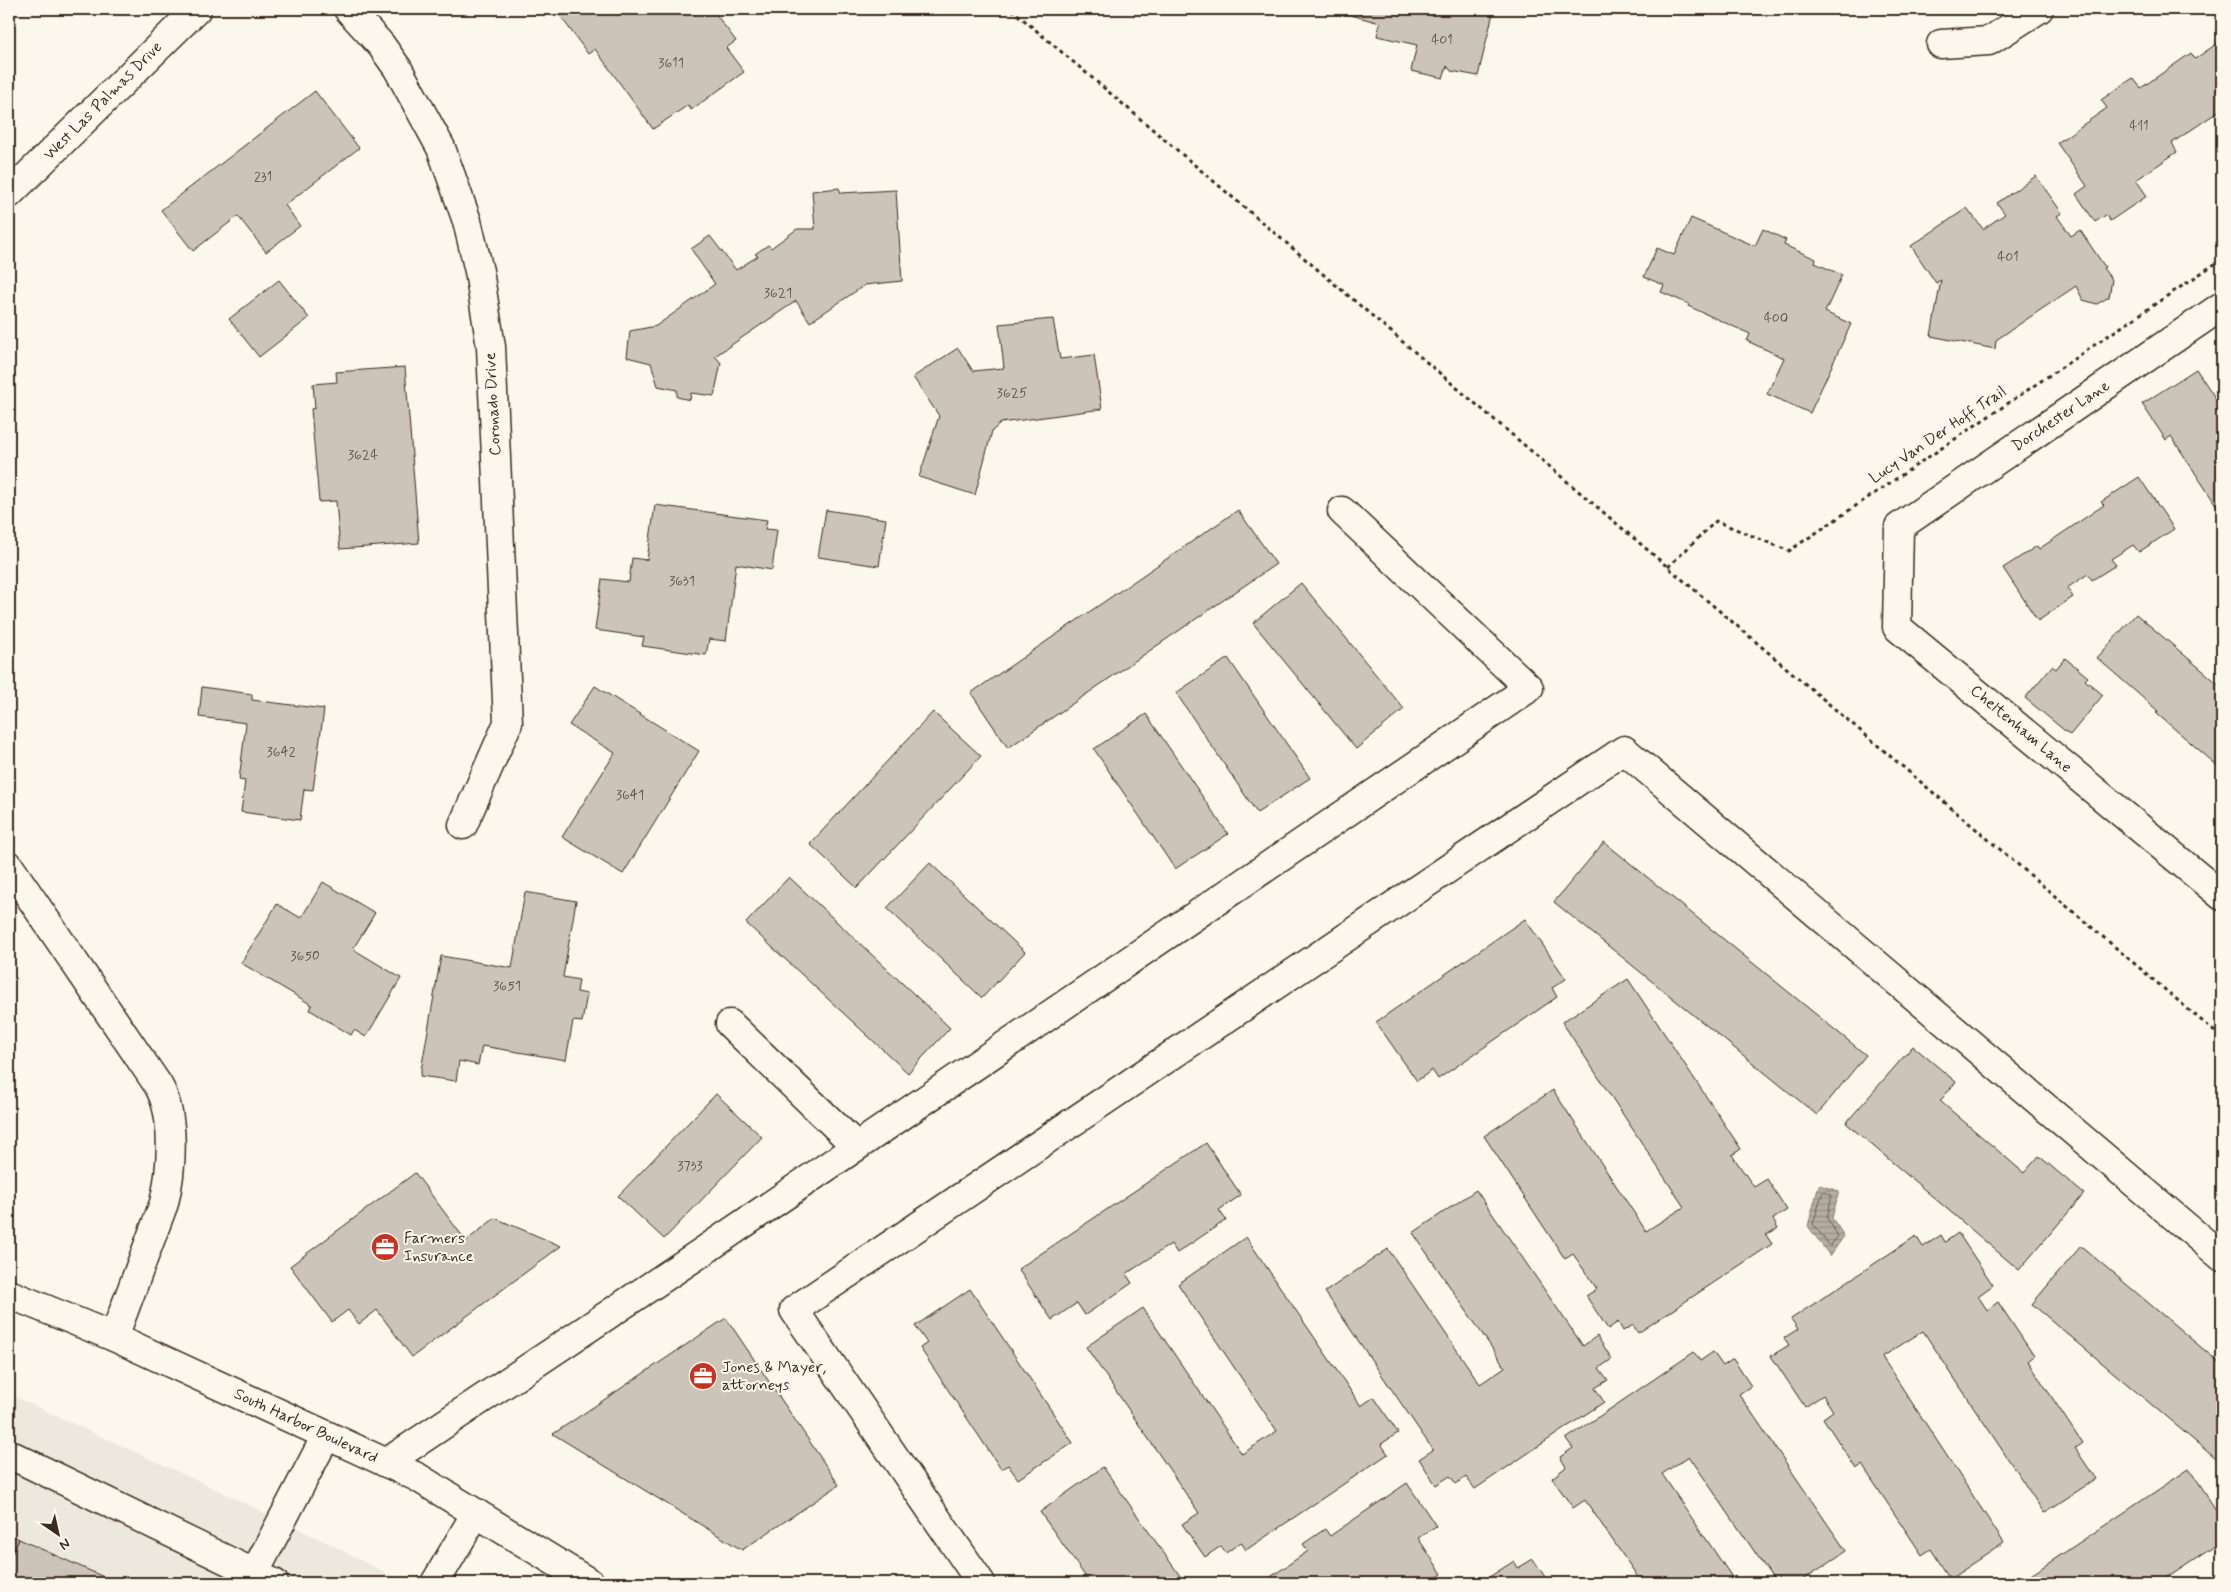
<svg xmlns="http://www.w3.org/2000/svg" width="2231" height="1592" font-family="Mynerve,sans-serif">
	<defs>
		<pattern id="water-rules" width="6" height="5" patternUnits="userSpaceOnUse" patternTransform="scale(1.25)"><rect width="6" height="5" fill="#b6aea2"/><path d="M0 2.5h6" fill="none" stroke="#958e83"/></pattern>
	</defs>
	<rect width="100%" height="100%" fill="#fbf7ec"/>
	<filter id="ink" filterUnits="userSpaceOnUse"><feTurbulence type="fractalNoise" baseFrequency=".02" numOctaves="2"/><feDisplacementMap in="SourceGraphic" scale="10" xChannelSelector="R" yChannelSelector="G"/><feConvolveMatrix kernelMatrix="1 2 1 2 8 2 1 2 1" color-interpolation-filters="sRGB"/></filter>
	<g filter="url(#ink)">
		<path fill="#ede8dd" d="M9,1394L211,1487L328,1543L405,1583H9Z"/>
		<path fill="url(#water-rules)" stroke="#85796d" d="M1819,1185L1839,1191L1832,1218L1844,1236L1830,1256L1808,1226Z"/>
		<g fill="none" stroke-linecap="round" stroke-linejoin="round">
			<path stroke="#6c5f53" stroke-width="1" d="M1824,1192L1832,1195L1827,1218L1838,1236L1830,1246L1813,1224L1822,1194Z"/>
		</g>
		<path fill="#ccc4b9" stroke="#3b2a1e" d="M566,9H712L736,41L726,48L744,72L691,110L688,105L653,129L595,49L588,54L559,14Z
			M1329,9H1494L1478,76L1451,71L1447,66L1443,78L1411,71L1417,45L1377,36L1380,23Z
			M2222,40V109L2172,143L2177,152L2136,180L2147,196L2110,221L2106,215L2095,222L2076,194L2087,186L2057,143L2107,108L2101,100L2133,78L2141,88L2191,53L2195,59Z
			M315,91L359,148L285,205L300,226L266,252L238,216L193,251L161,210Z
			M2036,176L2062,213L2057,216L2071,236L2080,230L2105,267L2103,268L2112,280L2109,297L2097,304L2083,300L2076,286L1996,340L1995,349L1931,336L1941,280L1936,283L1911,246L1967,208L1983,229L2005,214L1997,203Z
			M839,188L841,193L896,190L902,281L865,285L810,322L796,301L715,356L721,363L714,396L691,393L690,400L677,397V390L658,386L651,363L627,357L630,331L656,326L715,284L691,249L710,236L736,270L758,256L755,254L768,245L771,248L797,229H815L812,191Z
			M1691,218L1755,246L1763,229L1786,240L1784,245L1816,259L1815,263L1842,275L1825,312L1851,324L1810,413L1767,394L1784,358L1747,341L1750,334L1688,306L1689,304L1661,292L1664,285L1644,277L1657,248L1674,255Z
			M279,280L309,318L259,357L229,319Z
			M1053,319L1060,359L1094,355L1102,409L1001,423L992,431L975,495L919,477L939,416L913,377L958,348L973,371L1004,368L999,324Z
			M405,367L419,543L340,549L336,501L319,502L311,409L315,408L313,384L337,382L336,372Z
			M2196,369L2218,402L2216,404L2222,414V514L2171,436L2166,440L2142,404Z
			M2139,477L2174,529L2139,552L2133,545L2111,559L2116,565L2092,580L2088,574L2067,588L2073,597L2038,621L2003,568L2037,546L2039,549L2104,505L2101,502Z
			M655,505L767,520L765,529L777,530L772,570L736,564L726,641L709,639L706,655L642,646L644,637L595,630L602,579L629,582L632,558L647,560Z
			M826,510L886,519L879,566L818,557Z
			M1238,510L1276,564L1008,748L971,693Z
			M1301,583L1404,709L1356,749L1253,623Z
			M2136,614L2222,687V764L2219,767L2156,713L2158,711L2097,658Z
			M1228,658L1310,778L1257,813L1176,693Z
			M2065,658L2088,677L2085,680L2103,695L2070,735L2025,698L2052,666L2056,669Z
			M595,686L699,751L623,874L562,837L615,753L569,725Z
			M202,687L252,694V700L324,709L313,790L304,789L300,820L241,812L245,781L239,780L246,723L199,717Z
			M933,712L981,756L857,888L810,844Z
			M1146,714L1228,834L1175,869L1094,749Z
			M1604,842L1866,1055L1817,1115L1554,902Z
			M930,863L1025,952L982,998L887,908Z
			M789,877L950,1028L908,1073L746,923Z
			M323,882L375,913L353,949L401,978L366,1037L354,1030L351,1035L310,1010L312,1005L241,963L277,904L301,918Z
			M525,892L576,901L563,977L579,980L577,992L587,994L582,1022L573,1021L566,1060L482,1046L478,1065L459,1061L456,1081L420,1076L441,956L512,968Z
			M1525,919L1566,979L1552,988L1557,997L1438,1079L1432,1070L1417,1081L1376,1022Z
			M1628,979L1741,1149L1732,1155L1754,1187L1767,1179L1787,1210L1773,1219L1778,1228L1766,1235L1772,1244L1638,1333L1633,1325L1623,1331L1618,1322L1608,1329L1586,1296L1597,1289L1573,1254L1565,1259L1484,1136L1553,1090L1646,1231L1684,1207L1562,1022Z
			M1913,1046L1956,1082L1940,1101L2024,1173L2039,1156L2084,1194L2019,1270L1846,1123Z
			M716,1094L762,1137L664,1239L618,1196Z
			M1206,1143L1241,1195L1219,1210L1226,1220L1177,1253L1171,1244L1126,1274L1132,1283L1085,1315L1077,1303L1052,1320L1018,1269Z
			M415,1173L466,1241L495,1218L561,1246L412,1357L377,1310L359,1324L348,1310L332,1322L290,1266Z
			M1476,1190L1583,1346L1597,1336L1612,1359L1599,1368L1608,1380L1595,1388L1604,1402L1475,1489L1466,1477L1456,1484L1450,1476L1436,1485L1419,1459L1433,1450L1325,1292L1388,1249L1480,1384L1505,1367L1413,1233Z
			M1958,1233L1993,1285L1978,1296L1987,1310L1998,1302L2034,1356L2028,1361L2082,1443L2075,1448L2096,1479L2044,1513L1923,1331L1882,1357L2004,1543L1950,1579L1931,1549L1922,1555L1862,1465L1856,1469L1823,1418L1833,1411L1823,1395L1805,1407L1771,1356L1789,1345L1784,1338L1798,1329L1791,1319L1803,1311L1916,1236L1923,1247L1941,1235L1945,1242Z
			M1246,1237L1361,1406L1374,1397L1398,1433L1381,1444L1388,1454L1246,1550L1241,1542L1226,1553L1221,1546L1205,1557L1182,1524L1199,1513L1086,1347L1143,1308L1242,1454L1277,1431L1178,1284Z
			M2081,1246L2222,1365V1464L2032,1304Z
			M970,1289L1073,1443L1018,1479L1008,1465L1001,1469L920,1348L927,1343L915,1326Z
			M726,1318L839,1485L742,1550L553,1434Z
			M1694,1352L1700,1361L1713,1352L1723,1366L1733,1359L1751,1386L1739,1394L1846,1551L1798,1583H1776L1689,1456L1662,1474L1736,1583H1642L1585,1500L1573,1508L1552,1478L1566,1467L1560,1457L1573,1448L1566,1439Z
			M1103,1467L1185,1583H1090L1040,1512Z
			M2189,1469L2222,1519V1541L2159,1583H2019Z
			M1407,1483L1436,1526L1418,1538L1442,1574L1429,1583H1367L1365,1580L1361,1583H1266L1265,1581L1308,1551L1303,1544L1325,1529L1330,1536Z
			M9,1534L19,1539L9,1560Z
			M19,1539L106,1578L103,1583H9V1560Z
			M1533,1559L1549,1583H1480L1514,1561L1518,1568Z"/>
		<g fill="none" stroke-linecap="round" stroke-linejoin="round">
			<defs>
				<path id="minor" d="M348,9L381,45L398,69L441,148L467,221L479,271L491,347L508,723L463,825
					M1941,44L1989,41L2039,9
					M9,194L197,9
					M2222,306L1899,527L1897,627L2222,896
					M9,866L158,1085C176,1115 172,1170 164,1203L114,1337
					M730,1024L856,1146
					M9,1454L274,1583
					M386,1463L702,1252L1529,688L1342,511
					M254,1574L326,1436
					M435,1583L476,1513
					M981,1583L794,1310L1624,750L2222,1257"/>
				<path id="major" d="M9,1294L114,1337L417,1477L590,1583"/>
			</defs>
			<use href="#minor" stroke="#3b2a1e" stroke-width="31"/>
			<use href="#major" stroke="#3b2a1e" stroke-width="31"/>
			<path stroke="#3b2a1e" stroke-width="3" stroke-dasharray="4 4" stroke-linecap="butt" d="M1011,9L2222,1038
				M1668,567L1716,521L1789,551L2222,259"/>
			<use href="#minor" stroke="#fbf7ec" stroke-width="28"/>
			<use href="#major" stroke="#fbf7ec" stroke-width="28"/>
		</g>
	</g>
	<defs>
		<symbol id="office-disc" viewBox="-11 -11 22 22"><circle r="9.5" fill="#c8321e" stroke="#fbf7ec"/><path d="M-6-3h4V-5.5h4V-3h4V5H-6ZM-1-4.5V-3h2v-1.5ZM-6 0V1H6V0Z" fill="#fff"/></symbol>
	</defs>
	<g fill-rule="evenodd">
		<use href="#office-disc" x="369" y="1231" width="32" height="32"/>
		<use href="#office-disc" x="687" y="1360" width="32" height="32"/>
	</g>
	<g text-anchor="middle" dominant-baseline="central" stroke-width="4" stroke-linejoin="round" paint-order="stroke">
		<g font-size="14" fill="#5f5045">
			<text x="1442" y="40">401</text>
			<text x="671" y="63">3611</text>
			<text x="2139" y="126">411</text>
			<text x="263" y="177">231</text>
			<text x="2008" y="257">401</text>
			<text x="778" y="293">3621</text>
			<text x="1776" y="318">400</text>
			<text x="1012" y="393">3625</text>
			<text x="363" y="455">3624</text>
			<text x="682" y="581">3631</text>
			<text x="281" y="752">3642</text>
			<text x="630" y="795">3641</text>
			<text x="305" y="956">3650</text>
			<text x="507" y="986">3651</text>
			<text x="690" y="1166">3733</text>
		</g>
		<g font-size="16" fill="#3b2a1e" stroke="#fbf7ec">
			<text transform="translate(103 101) rotate(-45)">West Las Palmas Drive</text>
			<text transform="translate(493 404) rotate(-93)">Coronado Drive</text>
			<text transform="translate(2061 416) rotate(-34)">Dorchester Lane</text>
			<text transform="translate(1938 435) rotate(-34)">Lucy Van Der Hoff Trail</text>
			<text transform="translate(2021 729) rotate(40)">Cheltenham Lane</text>
			<text transform="translate(306 1426) rotate(25)">South Harbor Boulevard</text>
		</g>
		<g font-size="16" fill="#3b2a1e" stroke="#fbf7ec" text-anchor="start">
			<text x="404" y="1238">Farmers<tspan x="404" dy="18">Insurance</tspan></text>
			<text x="722" y="1367">Jones &amp; Mayer,<tspan x="722" dy="18">attorneys</tspan></text>
		</g>
	</g>
	<rect width="2231" height="1592" fill="none" stroke="#fbf7ec" stroke-width="30"/>
	<rect x="15" y="15" width="2201" height="1562" fill="none" stroke="#3b2a1e" stroke-width="2" filter="url(#ink)"/>
	<g transform="translate(58 1534) rotate(146)" stroke="#fbf7ec" stroke-width="4" paint-order="stroke">
	<path d="M0-4L9 19L0 12L-9 19Z" fill="#3b2a1e"/>
	<text y="-8" font-size="14" font-weight="bold" text-anchor="middle" fill="#3b2a1e">N</text>
	</g>
</svg>
